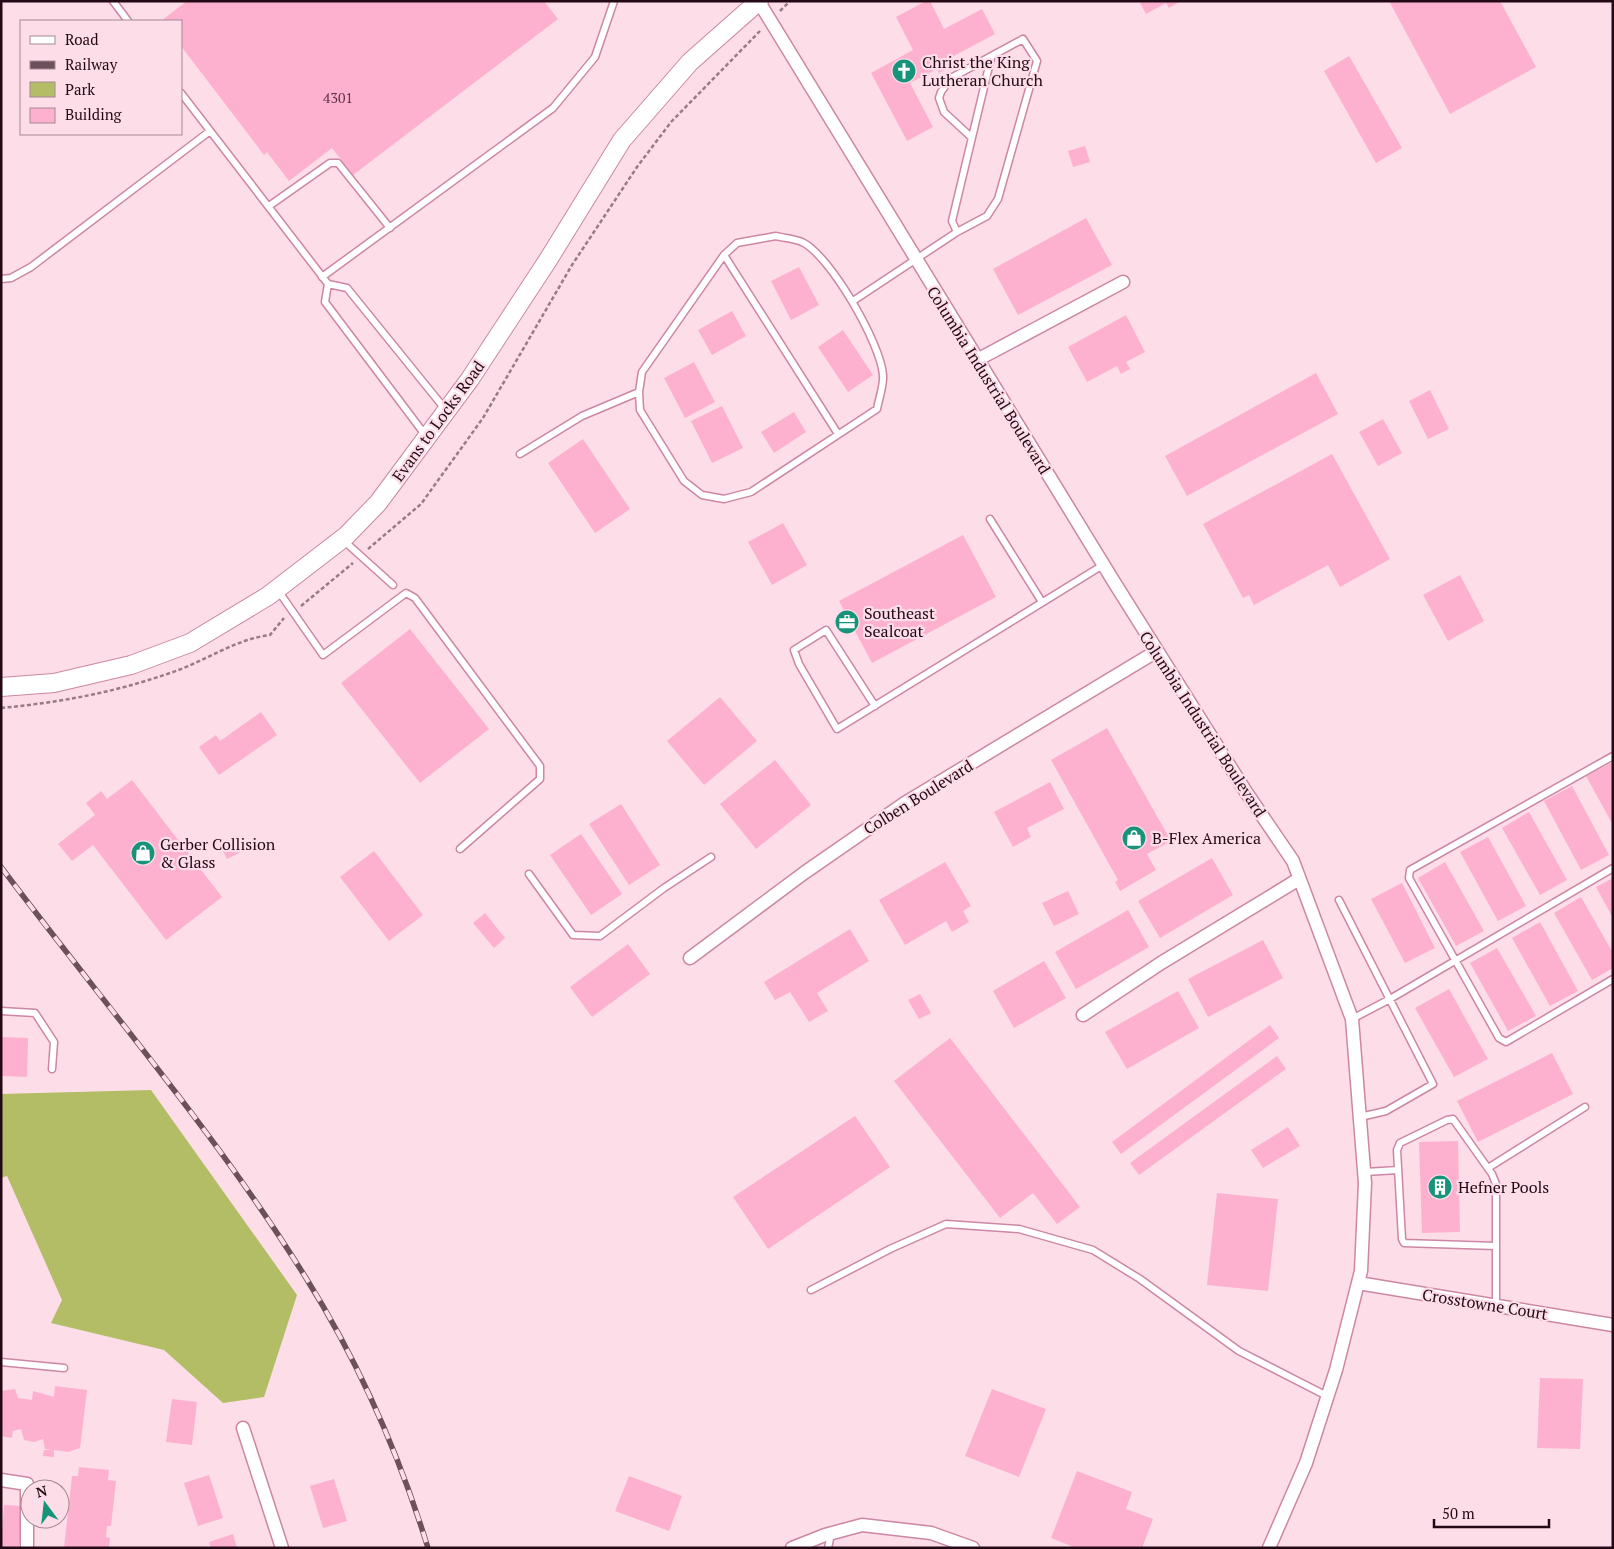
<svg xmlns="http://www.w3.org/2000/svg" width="1614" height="1549" font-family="'PT Serif',serif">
	<rect width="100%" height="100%" fill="#fcdde8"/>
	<path fill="#b3bd65" d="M151,1090L297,1295L264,1397L223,1403L164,1350L51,1323L62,1300L7,1176L1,1178V1094Z"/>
	<path fill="#feb1cf" d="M187,1H544L558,19L353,175L332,148L289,181L267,152L264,155L181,46V21H161Z
		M926,1H930L944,29L982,9L995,34L950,58L954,65L939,73L937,69L910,83L933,127L907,141L871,73L913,50L896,17Z
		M1139,1H1181L1169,8L1166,3L1146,14Z
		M1389,1H1500L1536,67L1450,114Z
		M1349,56L1402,148L1376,163L1324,71Z
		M1085,146L1090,162L1073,167L1068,151Z
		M1086,218L1112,265L1018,315L993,269Z
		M799,267L819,305L791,320L771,281Z
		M732,311L746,336L712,355L698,330Z
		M1126,315L1145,352L1126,362L1130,369L1121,374L1117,366L1087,382L1068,347Z
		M843,330L873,375L848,392L818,347Z
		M694,362L715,402L685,418L664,378Z
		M1316,373L1338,414L1187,496L1165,456Z
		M1430,390L1449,429L1428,439L1409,401Z
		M722,406L743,448L712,463L691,421Z
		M794,412L806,432L774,453L761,432Z
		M1383,419L1402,453L1378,466L1359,432Z
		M583,439L630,509L595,533L548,463Z
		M1332,454L1390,559L1340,587L1328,565L1254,605L1249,595L1243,598L1203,524Z
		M783,523L807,565L772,585L748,542Z
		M963,535L996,597L872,663L839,601Z
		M1460,575L1484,621L1448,641L1423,595Z
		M410,629L489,729L420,783L341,683Z
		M720,697L757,741L704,785L667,741Z
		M261,712L277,735L219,775L199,747L216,735L220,741Z
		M1107,728L1171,841L1147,854L1156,870L1120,891L1115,882L1118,880L1051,760Z
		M775,760L811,805L756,849L720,804Z
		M1613,762V825L1586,776Z
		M132,780L222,897L166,940L93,845L72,861L58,844L95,815L86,803L101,791L107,799Z
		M1050,782L1064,809L1027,828L1031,837L1013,847L994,812Z
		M1572,786L1609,855L1581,870L1544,801Z
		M621,804L660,865L629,885L589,824Z
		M1529,812L1567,880L1540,895L1502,828Z
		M581,834L622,894L591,915L550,855Z
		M238,836L245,850L227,859L220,845Z
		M1488,837L1526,906L1498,921L1460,852Z
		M374,851L423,915L389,941L340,877Z
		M1212,858L1233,895L1160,938L1138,901Z
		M945,862L971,906L963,911L969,922L952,932L946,921L905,945L879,900Z
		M1445,862L1484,931L1456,946L1418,878Z
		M1613,878V918L1596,887Z
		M1402,883L1435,948L1405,963L1371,899Z
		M1068,891L1079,914L1054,926L1042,903Z
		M1581,897L1613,953V968L1592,980L1554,913Z
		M1128,910L1149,947L1076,989L1055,952Z
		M485,913L505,938L494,948L473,923Z
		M1540,922L1578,991L1550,1006L1512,938Z
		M850,929L869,961L817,993L828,1011L809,1022L790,992L775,1000L764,982Z
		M1263,940L1283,978L1208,1017L1188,979Z
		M628,944L650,974L592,1017L570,987Z
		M1497,948L1536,1016L1508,1031L1470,963Z
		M1044,961L1066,998L1014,1028L993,991Z
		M1449,989L1488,1059L1454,1077L1415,1008Z
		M1178,991L1199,1028L1127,1069L1105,1032Z
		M920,994L931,1013L919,1019L908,1000Z
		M1270,1025L1279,1038L1121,1154L1112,1142Z
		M1,1037L28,1038L27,1077L1,1076Z
		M950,1038L1080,1207L1057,1224L1033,1193L1000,1218L894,1081Z
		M1552,1053L1573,1094L1478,1142L1457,1101Z
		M1277,1056L1286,1069L1139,1175L1130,1163Z
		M855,1116L890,1167L768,1249L733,1197Z
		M1288,1127L1300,1146L1263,1168L1251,1150Z
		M1458,1141L1460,1232L1422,1233L1419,1142Z
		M1217,1193L1278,1199L1268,1291L1207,1285Z
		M1540,1378L1583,1379L1580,1449L1537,1448Z
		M55,1386L87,1390L80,1448L68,1452L54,1450V1457L43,1456L44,1450H52L45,1449L43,1439L34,1442L24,1440L21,1429L13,1431L12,1438L1,1436V1391L15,1389L18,1398L32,1400L33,1391L54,1397Z
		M992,1389L1046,1409L1019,1477L965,1456Z
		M172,1399L197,1402L192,1445L166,1442Z
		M79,1467L109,1470L108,1480L116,1481L111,1526H107L106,1537L110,1538L109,1548H64L72,1476H78Z
		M1077,1471L1132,1492L1126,1509L1153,1519L1142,1548H1076L1051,1538Z
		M209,1475L223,1518L198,1526L184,1483Z
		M629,1476L682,1496L669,1531L615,1511Z
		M334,1479L347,1521L323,1528L310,1486Z
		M4,1505L23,1506L19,1548H1Z
		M233,1534L237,1548H211L209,1542Z"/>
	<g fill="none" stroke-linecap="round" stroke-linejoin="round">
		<defs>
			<path id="lane" d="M113,1L128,21
				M181,93L328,284L347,288L445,409
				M269,206L330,163H338L390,228
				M957,232L952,221L991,58
				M776,236C784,238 795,239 802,242C830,255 881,344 883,375C884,385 879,398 877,409L751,492L724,499L702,495L684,481L640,410L639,392L642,372L724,255L737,243Z
				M724,255L838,434
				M322,277L553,108L595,57L614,1
				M1,279L11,278L31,267L210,131
				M328,284L325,302L426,436
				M853,301L957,232L987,216L998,199L1037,61L1023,39L951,78L941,92L939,98L944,112L971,137
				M520,454L582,416L639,392
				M990,519L1042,602
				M343,540L393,585
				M277,589L323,655L406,593L415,598L540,766V779L460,849
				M875,706L826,630L794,650L799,664L837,729C926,675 1014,619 1103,565
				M1613,756L1410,870L1409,878L1499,1038L1506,1042L1613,979
				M529,874L573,935L600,936L664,888L711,857
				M1339,900L1433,1084L1386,1111L1360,1117
				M1,1011L35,1013L54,1042L52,1069
				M1352,1019L1390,999L1613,868
				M1488,1168L1585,1107
				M1365,1172L1398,1170
				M811,1290L890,1249L946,1224L1019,1229L1093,1250L1140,1279L1239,1351L1327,1396
				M1496,1305V1184L1492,1174L1453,1119L1447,1120L1400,1143L1397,1150L1402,1239L1404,1243L1496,1246
				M1,1362L64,1368
				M828,1548L831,1534"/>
			<path id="street" d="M759,2L1114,582L1246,792L1293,861L1352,1019L1365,1183L1361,1271L1336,1370L1306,1463L1269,1548
				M977,360L1123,282
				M690,958L804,873L905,803L1157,651
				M1083,1015L1161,963L1299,879
				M1358,1283L1613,1325
				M243,1428L282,1548
				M1,1480L27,1484V1548
				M792,1548L825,1535L862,1525L931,1533L973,1548"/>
			<path id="secondary" d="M1,687L54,683L131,665L190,643L268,596L346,536L378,503L470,379L548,260L622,140L690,62L759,1"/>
		</defs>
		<use href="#lane" stroke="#cd86a3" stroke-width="9"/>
		<use href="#street" stroke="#cd86a3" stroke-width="15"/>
		<use href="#secondary" stroke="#cd86a3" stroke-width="20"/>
		<path stroke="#987b86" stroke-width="2.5" stroke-dasharray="4 2.5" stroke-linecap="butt" d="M780,11L790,1
			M368,549L421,504L483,418L572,265L637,167L671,122L760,31
			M301,606L353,563
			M1,708C62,702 112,693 170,673C204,662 235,639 270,635L284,618"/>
		<use href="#lane" stroke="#fff" stroke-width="6"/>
		<use href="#street" stroke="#fff" stroke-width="12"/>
		<use href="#secondary" stroke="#fff" stroke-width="18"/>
		<defs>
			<path id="rail" d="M1,867C103,1003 216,1133 306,1278C358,1361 399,1454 428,1548"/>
		</defs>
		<use href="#rail" stroke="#6c505c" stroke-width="5.5"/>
		<use href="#rail" stroke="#fcdde8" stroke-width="4" stroke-dasharray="11" stroke-linecap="butt"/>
	</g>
	<defs>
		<symbol id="church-disc" viewBox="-11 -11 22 22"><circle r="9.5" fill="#17937a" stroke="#fcdde8"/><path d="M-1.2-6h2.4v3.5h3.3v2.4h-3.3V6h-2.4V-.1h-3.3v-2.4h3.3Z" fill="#fff"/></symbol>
		<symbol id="office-disc" viewBox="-11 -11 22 22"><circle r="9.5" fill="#17937a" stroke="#fcdde8"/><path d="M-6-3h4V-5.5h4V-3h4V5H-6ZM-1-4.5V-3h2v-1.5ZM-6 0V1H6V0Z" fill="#fff"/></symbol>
		<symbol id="shop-disc" viewBox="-11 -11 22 22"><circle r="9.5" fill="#17937a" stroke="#fcdde8"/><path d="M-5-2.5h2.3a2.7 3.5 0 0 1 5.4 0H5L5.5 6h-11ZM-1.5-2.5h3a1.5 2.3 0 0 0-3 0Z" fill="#fff"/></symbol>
		<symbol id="building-disc" viewBox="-11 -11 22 22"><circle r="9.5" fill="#17937a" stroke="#fcdde8"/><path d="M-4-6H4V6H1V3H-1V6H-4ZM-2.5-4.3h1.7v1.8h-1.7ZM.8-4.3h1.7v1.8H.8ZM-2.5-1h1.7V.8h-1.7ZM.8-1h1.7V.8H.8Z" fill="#fff"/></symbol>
	</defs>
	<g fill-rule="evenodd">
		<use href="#church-disc" x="890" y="57" width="28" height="28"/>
		<use href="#office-disc" x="833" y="608" width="28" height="28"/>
		<use href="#shop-disc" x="1120" y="824" width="28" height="28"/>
		<use href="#shop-disc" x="129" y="839" width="28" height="28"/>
		<use href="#building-disc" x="1426" y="1173" width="28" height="28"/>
	</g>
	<g text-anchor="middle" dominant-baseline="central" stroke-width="4.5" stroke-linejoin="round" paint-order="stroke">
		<g font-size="14" fill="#5a3344">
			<text x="338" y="97">4301</text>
		</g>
		<g font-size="16" fill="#230915" stroke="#fcdde8" text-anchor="start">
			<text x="922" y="62">Christ the King<tspan x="922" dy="18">Lutheran Church</tspan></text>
			<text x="864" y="613">Southeast<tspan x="864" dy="18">Sealcoat</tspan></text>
			<text x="1152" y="838">B-Flex America</text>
			<text x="160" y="844">Gerber Collision<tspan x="160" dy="18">&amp; Glass</tspan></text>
			<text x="1458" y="1187">Hefner Pools</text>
		</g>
		<g font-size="16" fill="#230915" stroke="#fcdde8">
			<text transform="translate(989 380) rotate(58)">Columbia Industrial Boulevard</text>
			<text transform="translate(438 421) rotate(-54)">Evans to Locks Road</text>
			<text transform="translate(1203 724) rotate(57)">Columbia Industrial Boulevard</text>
			<text transform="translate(918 797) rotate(-32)">Colben Boulevard</text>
			<text transform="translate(1485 1304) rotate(9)">Crosstowne Court</text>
		</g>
	</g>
	<rect width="1614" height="1549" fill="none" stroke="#230915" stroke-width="5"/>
	<rect x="20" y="20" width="162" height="115" fill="#fcdde8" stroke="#a58894"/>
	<rect x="30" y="36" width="25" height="8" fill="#ffffff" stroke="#a58894"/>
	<text x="65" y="45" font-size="15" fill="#230915">Road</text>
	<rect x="30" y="61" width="25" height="8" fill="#6c505c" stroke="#a58894"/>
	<text x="65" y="70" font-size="15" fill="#230915">Railway</text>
	<rect x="30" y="82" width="25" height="15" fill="#b3bd65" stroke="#a58894"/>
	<text x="65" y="95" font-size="15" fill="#230915">Park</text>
	<rect x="30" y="108" width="25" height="15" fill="#feb1cf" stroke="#a58894"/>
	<text x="65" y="120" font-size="15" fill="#230915">Building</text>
	<g transform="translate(45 1504) rotate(345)"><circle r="24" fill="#fcdde8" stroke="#a58894"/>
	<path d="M0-4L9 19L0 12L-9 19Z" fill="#17937a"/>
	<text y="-8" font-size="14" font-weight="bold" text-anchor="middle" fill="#230915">N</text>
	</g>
	<path d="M1434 1519v8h115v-8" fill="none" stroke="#230915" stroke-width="2.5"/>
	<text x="1442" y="1519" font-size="15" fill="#230915" stroke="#fcdde8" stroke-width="4" paint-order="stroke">50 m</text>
</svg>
